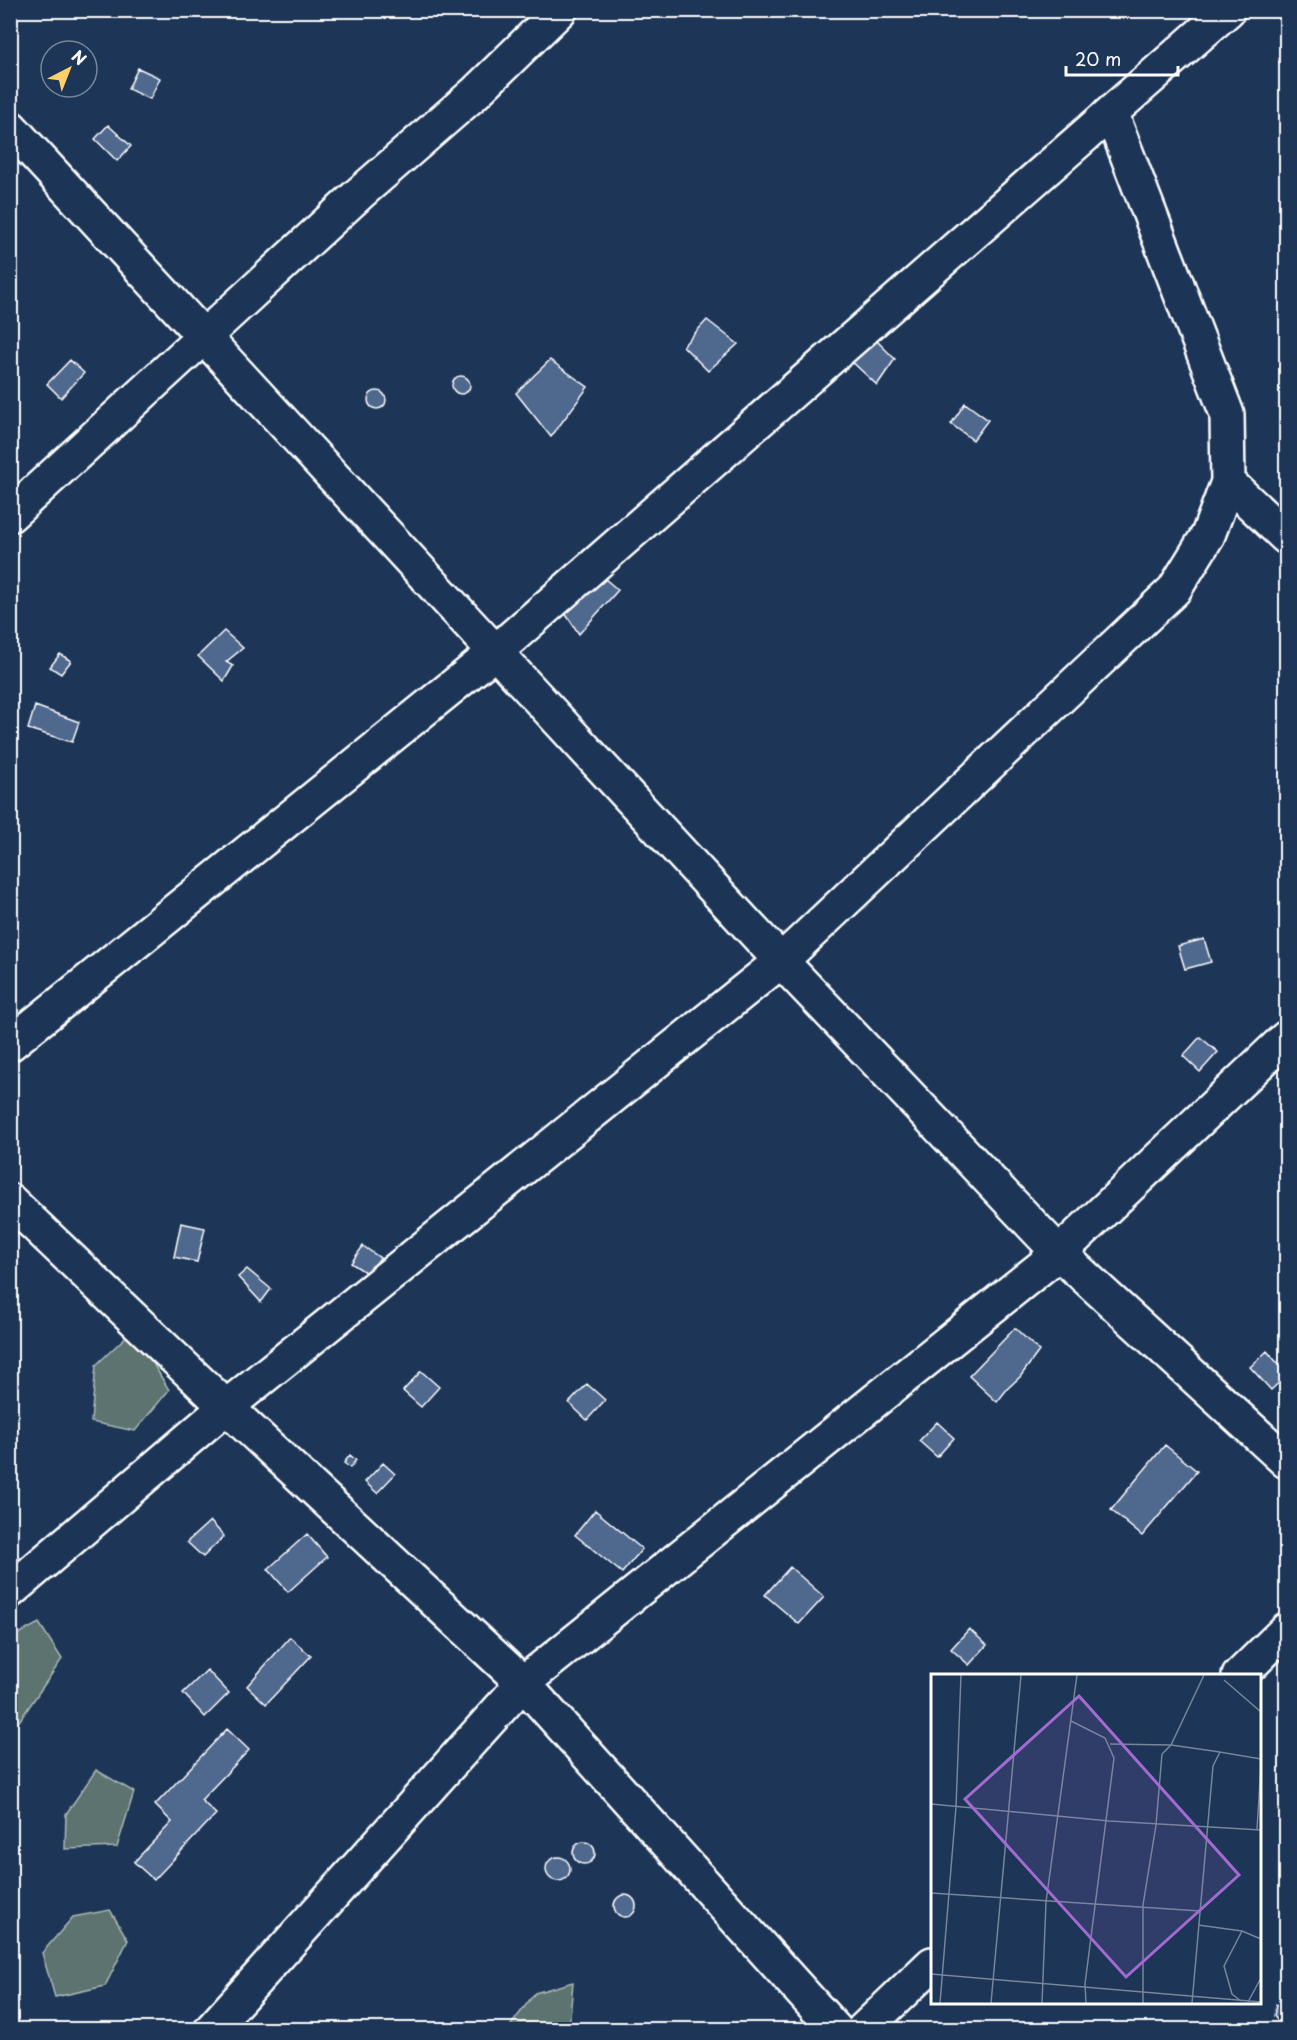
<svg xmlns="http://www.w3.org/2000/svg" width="1297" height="2040" font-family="'Playpen Sans',sans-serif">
	<rect width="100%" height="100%" fill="#1d3557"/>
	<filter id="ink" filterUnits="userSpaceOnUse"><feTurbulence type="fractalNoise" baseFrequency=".0167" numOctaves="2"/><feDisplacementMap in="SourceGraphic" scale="12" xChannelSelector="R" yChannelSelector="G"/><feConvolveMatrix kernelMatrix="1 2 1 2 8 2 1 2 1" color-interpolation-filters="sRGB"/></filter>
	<g filter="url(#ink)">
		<path fill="#5b7370" stroke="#adb9b8" stroke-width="1.5" d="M133,1330L169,1390L135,1431L91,1422L96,1365Z
			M39,1623L62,1659L11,1733V1638Z
			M96,1770L134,1792L117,1847L65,1849L66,1814Z
			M110,1910L128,1940L105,1986L55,1997L42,1953L73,1917Z
			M573,1982L569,2029H508L535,1993Z"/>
		<path fill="#50678e" stroke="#fff" stroke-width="1.5" d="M138,68L160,78L150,99L128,89Z
			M108,125L131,146L117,161L95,139Z
			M707,320L738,344L708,371L683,346Z
			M868,332L895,359L877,385L847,357Z
			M70,360L84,373L61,398L47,384Z
			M550,360L588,387L551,437L516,393Z
			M452 385a9 9 0 1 1 18 0a9 9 0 1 1-18 0Z
			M368 400a9 9 0 1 1 18 0a9 9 0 1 1-18 0Z
			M965,403L988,420L973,440L951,424Z
			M597,572L618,590L579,634L563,610Z
			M224,631L243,648L226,662L233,666L224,681L198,656Z
			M60,654L71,661L61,674L50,667Z
			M35,706L79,722L72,742L28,729Z
			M1204,939L1211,962L1185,969L1178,946Z
			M1200,1037L1218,1052L1200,1072L1183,1056Z
			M181,1223L205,1228L197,1262L174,1257Z
			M363,1246L380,1258L368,1274L351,1263Z
			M247,1269L271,1289L261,1302L238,1277Z
			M1015,1328L1039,1351L1020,1377L1008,1388L997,1402L969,1376Z
			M1267,1351L1286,1373V1376L1271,1390L1250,1367Z
			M421,1371L439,1387L421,1407L403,1391Z
			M587,1384L605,1400L587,1420L569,1403Z
			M937,1422L954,1438L937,1457L919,1441Z
			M1165,1445L1197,1471L1142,1536L1111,1510Z
			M350,1455L356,1460L350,1468L344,1463Z
			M383,1463L395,1474L377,1493L365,1482Z
			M595,1510L642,1549L622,1573L575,1535Z
			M210,1521L224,1536L203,1557L187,1542Z
			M307,1534L327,1557L288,1592L268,1569Z
			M790,1567L824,1597L799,1624L765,1595Z
			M969,1629L987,1645L969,1665L951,1649Z
			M290,1637L311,1656L266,1704L247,1686Z
			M207,1670L229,1693L205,1717L183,1693Z
			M227,1729L249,1750L201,1800L216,1814L154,1880L134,1862L172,1822L155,1805Z
			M573 1853a11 11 0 1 1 22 0a11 11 0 1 1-22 0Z
			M546 1869a12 12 0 1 1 24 0a12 12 0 1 1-24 0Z
			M614 1906a11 11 0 1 1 22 0a11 11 0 1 1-22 0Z
			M1283,2002L1286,2003V2024L1278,2021L1274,2016L1276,2005Z"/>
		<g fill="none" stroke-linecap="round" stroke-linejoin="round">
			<defs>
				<path id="street" d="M10,127L781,961L1059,1253L1286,1461
					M1228,482L1286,537
					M10,515L360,193L475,93L560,10
					M10,1044L494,653L1228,10
					M10,1201L226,1407L523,1683L836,2030
					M10,1591L226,1407L781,961L1174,590L1208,535L1228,482L1227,414L1111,113
					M1239,1676L1286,1630
					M211,2030L523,1683L1059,1253L1286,1038
					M863,2030L932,1964"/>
			</defs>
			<use href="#street" stroke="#fff" stroke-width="38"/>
			<use href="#street" stroke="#1d3557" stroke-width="33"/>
		</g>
	</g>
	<g transform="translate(931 1674)">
		<rect width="330" height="330" fill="#1d3557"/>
		<path fill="none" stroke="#77869a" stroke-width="1.5" d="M293,6L330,38M140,47L174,64L183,84L154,310L155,329M179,70L240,71L289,78M0,130L178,147L330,156M326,155L330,92M0,219L269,237M267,251L311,257L330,265M0,300L330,328M310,327L301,320L293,292L311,257M317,328L330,304M9,329L25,133L30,1M60,329L90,1M111,329L115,228L146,1M212,329V231L225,151L231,80L240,71L273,1M261,329L282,92L289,78L330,85"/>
		<path fill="#a36bd2" fill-opacity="0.15" stroke="#a36bd2" stroke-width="3" d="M148,22L308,201L195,303L34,125Z"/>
		<rect width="330" height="330" fill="none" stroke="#fff" stroke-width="3"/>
	</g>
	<rect width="1297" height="2040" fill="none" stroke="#1d3557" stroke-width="36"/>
	<rect x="18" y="18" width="1261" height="2004" fill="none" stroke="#fff" stroke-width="2" filter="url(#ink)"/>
	<g transform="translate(69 69) rotate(42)"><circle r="28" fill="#1d3557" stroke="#77869a" stroke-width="1.5"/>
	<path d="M0-4.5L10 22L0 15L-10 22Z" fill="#ffd166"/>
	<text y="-9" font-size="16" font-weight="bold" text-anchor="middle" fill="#ffffff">N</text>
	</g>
	<path d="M1066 66v9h112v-9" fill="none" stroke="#ffffff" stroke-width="3"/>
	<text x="1075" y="66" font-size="18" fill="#ffffff" stroke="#1d3557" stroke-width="4.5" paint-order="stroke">20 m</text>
</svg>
